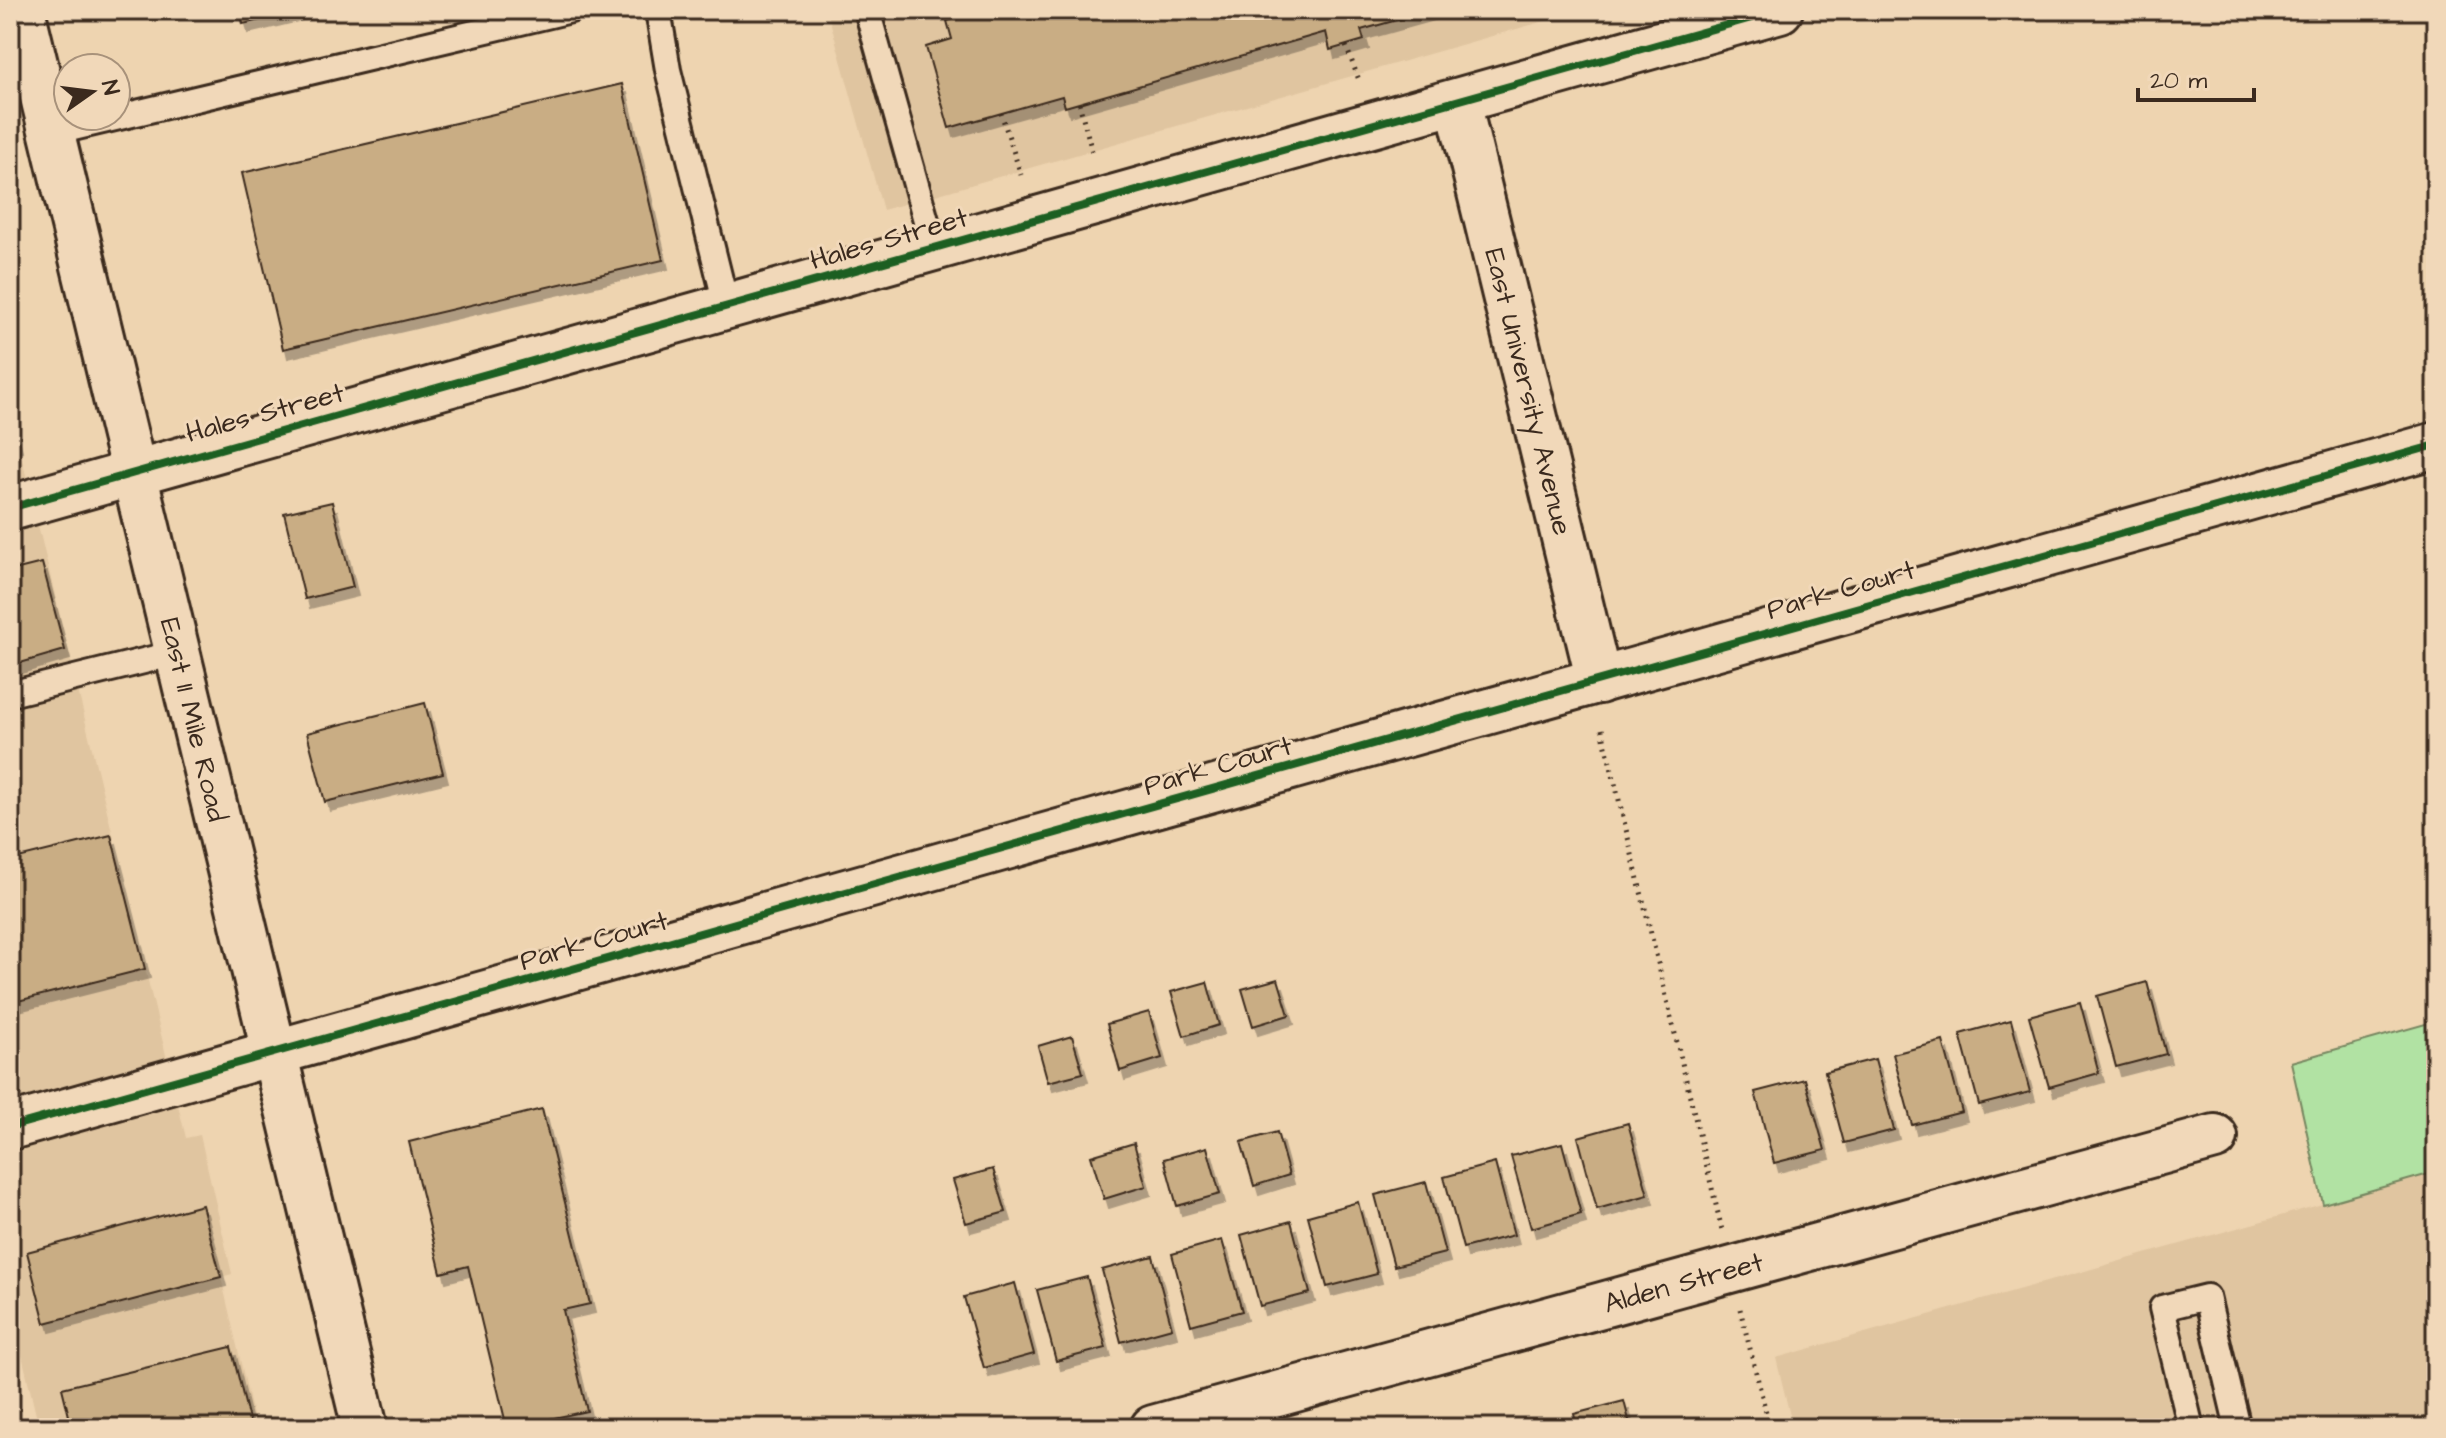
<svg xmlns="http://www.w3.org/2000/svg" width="2446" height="1438" font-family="'Architects Daughter',sans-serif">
	<defs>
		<filter id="shadow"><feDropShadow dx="5" dy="9" stdDeviation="0" flood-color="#0004"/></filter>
	</defs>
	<rect width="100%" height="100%" fill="#eed4b0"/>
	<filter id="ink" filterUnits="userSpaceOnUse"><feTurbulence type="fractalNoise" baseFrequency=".0125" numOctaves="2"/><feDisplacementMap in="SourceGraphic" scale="16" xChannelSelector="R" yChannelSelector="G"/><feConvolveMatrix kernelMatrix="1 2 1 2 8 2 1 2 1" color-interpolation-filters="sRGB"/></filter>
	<g filter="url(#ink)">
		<path fill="#e0c5a0" d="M827,10H1583L883,210Z
			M10,409L186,1138L200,1135L232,1274L221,1277L256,1428H39L10,1304Z
			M2436,1172V1428H1793L1776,1358Z"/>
		<path fill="#b1e2a3" stroke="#768660" stroke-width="2" d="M2436,1021V1172L2323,1204L2291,1062Z"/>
		<path fill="#c9ad84" stroke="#3b2a1e" stroke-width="2" filter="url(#shadow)" d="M240,10H302L243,24Z
			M986,10H1433L1361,30L1364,40L1330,50L1326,32L1065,107L1062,96L949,128L926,47L952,39L947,21Z
			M622,84L663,260L283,349L242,173Z
			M10,414L17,442L10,444Z
			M332,502L353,587L305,599L284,513Z
			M42,563L65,650L10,666V571Z
			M425,703L443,773L325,802L307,733Z
			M111,835L145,969L10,1003V860Z
			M1278,979L1289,1015L1253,1026L1242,989Z
			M1207,982L1219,1025L1184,1036L1171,992Z
			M2147,982L2166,1054L2116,1067L2097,996Z
			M2080,1002L2099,1073L2049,1087L2029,1016Z
			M1149,1012L1162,1058L1120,1071L1107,1024Z
			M2011,1020L2030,1092L1979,1105L1960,1034Z
			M1072,1036L1083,1073L1048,1082L1038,1046Z
			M1943,1041L1962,1112L1912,1125L1893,1054Z
			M1875,1059L1894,1130L1844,1143L1825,1072Z
			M1805,1079L1825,1150L1774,1163L1755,1092Z
			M542,1109L590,1304L563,1310L587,1411L507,1428L468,1266L441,1273L409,1142Z
			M1628,1123L1648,1195L1597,1209L1578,1137Z
			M1277,1132L1289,1175L1254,1186L1241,1142Z
			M1134,1143L1146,1186L1104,1199L1091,1156Z
			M1562,1143L1581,1214L1531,1228L1511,1156Z
			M1207,1147L1220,1194L1177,1206L1164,1159Z
			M1495,1163L1514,1235L1463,1248L1444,1177Z
			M993,1169L1006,1212L966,1223L953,1180Z
			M1426,1182L1445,1253L1394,1266L1375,1195Z
			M1358,1202L1377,1274L1327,1287L1308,1216Z
			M202,1205L221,1277L45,1323L27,1252Z
			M1291,1221L1310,1293L1260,1306L1241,1235Z
			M1222,1240L1242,1311L1191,1325L1172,1254Z
			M1153,1256L1172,1328L1121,1342L1102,1270Z
			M1087,1277L1106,1348L1056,1361L1037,1290Z
			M1015,1283L1034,1354L984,1368L964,1297Z
			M231,1347L251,1428H72L62,1388Z
			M1624,1401L1631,1428H1577L1574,1414Z
			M1556,1419L1559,1428H1524Z"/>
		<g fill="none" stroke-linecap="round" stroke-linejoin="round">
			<defs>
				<path id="service" d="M658,10L668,70L727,308
					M867,10L934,249
					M52,133L571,10
					M10,694L176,653
					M2191,1428L2162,1308L2207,1297L2238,1428"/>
				<g id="minor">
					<path id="s1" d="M1458,102L1599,681"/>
					<path d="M10,508L1780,10"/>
					<path d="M10,1127L2436,445"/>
					<path id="s2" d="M1153,1428L2215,1137"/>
				</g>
				<g id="secondary">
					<path id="s3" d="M22,10L365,1428"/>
				</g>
			</defs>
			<use href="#service" stroke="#3b2a1e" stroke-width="30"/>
			<use href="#minor" stroke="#3b2a1e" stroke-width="50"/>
			<use href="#secondary" stroke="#3b2a1e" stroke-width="50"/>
			<path stroke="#3b2a1e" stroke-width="5" stroke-dasharray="2 6" stroke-linecap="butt" d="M1346,46L1359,80
				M1079,103L1093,155
				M1001,113L1021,175
				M1602,729L1722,1230
				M1740,1309L1770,1428"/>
			<use href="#service" stroke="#f1d8b9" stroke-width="24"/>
			<use href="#minor" stroke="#f1d8b9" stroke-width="44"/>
			<use href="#secondary" stroke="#f1d8b9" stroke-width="44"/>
			<defs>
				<path id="cycleway" d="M10,508L1780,10
					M10,1127L2436,445"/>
			</defs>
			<use href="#cycleway" stroke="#f1d8b9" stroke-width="13"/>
			<use href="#cycleway" stroke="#1b5e20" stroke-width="8"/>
		</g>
	</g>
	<g text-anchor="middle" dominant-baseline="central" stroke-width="6" stroke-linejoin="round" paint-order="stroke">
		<g font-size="28" fill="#3b2a1e" stroke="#f1d8b9">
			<text transform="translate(889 239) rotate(-16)">Hales Street</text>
			<text stroke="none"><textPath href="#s1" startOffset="298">East University Avenue</textPath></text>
			<text transform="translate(265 413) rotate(-15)">Hales Street</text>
			<text transform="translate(1841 590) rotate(-16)">Park Court</text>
			<text stroke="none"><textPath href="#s3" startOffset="730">East 11 Mile Road</textPath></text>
			<text transform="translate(1218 766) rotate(-16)">Park Court</text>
			<text transform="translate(594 941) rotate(-16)">Park Court</text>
			<text stroke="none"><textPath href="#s2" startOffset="550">Alden Street</textPath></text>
		</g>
	</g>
	<rect width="2446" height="1438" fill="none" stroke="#f1d8b9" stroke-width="40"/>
	<rect x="20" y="20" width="2406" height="1398" fill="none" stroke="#3b2a1e" stroke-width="3" filter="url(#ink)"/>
	<g transform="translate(92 92) rotate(76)"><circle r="38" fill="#f1d8b9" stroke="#a8927b" stroke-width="2"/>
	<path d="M0-6L14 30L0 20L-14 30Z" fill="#3b2a1e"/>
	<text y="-12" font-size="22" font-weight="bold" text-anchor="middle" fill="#3b2a1e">N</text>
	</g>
	<path d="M2138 88v12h116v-12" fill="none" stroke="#3b2a1e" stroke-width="4"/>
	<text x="2150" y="88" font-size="24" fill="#3b2a1e" stroke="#f1d8b9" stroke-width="6" paint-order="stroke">20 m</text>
</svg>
